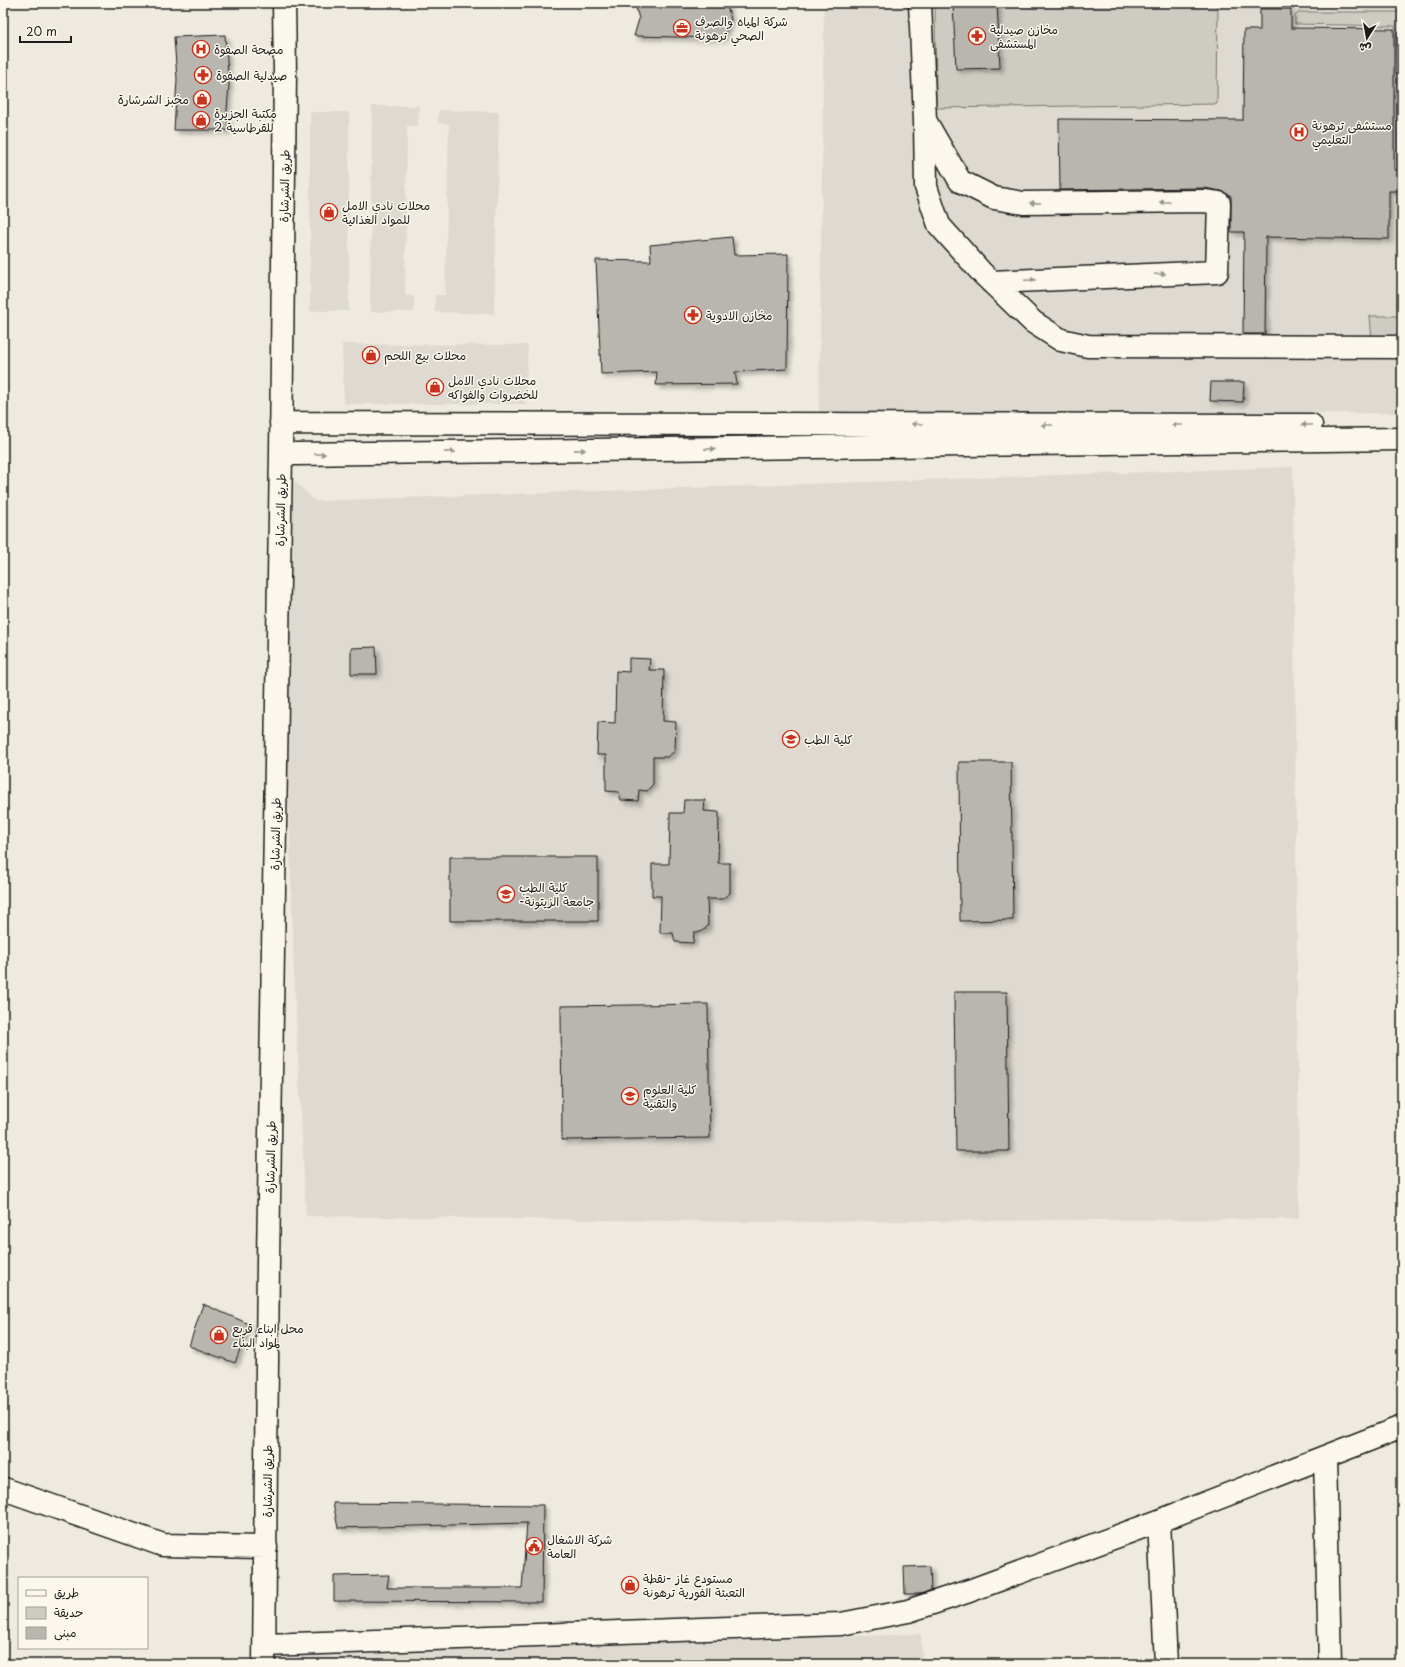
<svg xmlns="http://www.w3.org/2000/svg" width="1405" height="1667" font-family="'Playpen Sans','Playpen Sans Arabic',sans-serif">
	<defs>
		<filter id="shadow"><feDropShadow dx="3.5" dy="3.5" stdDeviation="2" flood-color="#0004"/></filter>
	</defs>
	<rect width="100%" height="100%" fill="#eeeadf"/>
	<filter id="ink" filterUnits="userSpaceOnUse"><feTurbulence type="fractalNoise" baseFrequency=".025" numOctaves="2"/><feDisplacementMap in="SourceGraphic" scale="8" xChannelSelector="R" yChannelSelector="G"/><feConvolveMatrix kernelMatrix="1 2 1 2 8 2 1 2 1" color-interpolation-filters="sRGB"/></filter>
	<g filter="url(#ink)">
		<path fill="#dedad1" d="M824,3H1402V413L819,415Z
			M372,106H419L418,126H407L405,296H414V312H370Z
			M439,110L499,112L494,314L435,312V295H445L449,124L438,123Z
			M310,112H349V311H310Z
			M342,344L528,345L525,404H344Z
			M279,466L315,501L1293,467L1299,1219L751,1222L306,1216L294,977Z
			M921,1634L922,1664H297V1656Z"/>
		<path fill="#ceccc2" stroke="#75746f" d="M935,3H1218L1217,104L936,108Z
			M1299,12H1400L1401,73L1396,74L1395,26L1295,24V16Z
			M1370,316H1402V342L1372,341Z"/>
		<path fill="#b9b6af" stroke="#1c1c1c" filter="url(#shadow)" d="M635,3H726L731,19L723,38L634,36L639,19Z
			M953,3H997L1000,68L956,69Z
			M1260,9H1291V28L1394,29V170H1402V191H1389V239L1266,237L1265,334H1243L1244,232H1231V196L1221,191L1204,188L1060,190L1059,119L1243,120L1244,30H1260Z
			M225,35L229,86L227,109L228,130H174L177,79L174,37Z
			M732,237L734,255L788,254L787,369L735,372L737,384L656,385L657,372L601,374L596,260L651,261L650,245Z
			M1211,382H1244L1243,402L1210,401Z
			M376,647L377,674H351V648Z
			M629,658L650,659L649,670H664L663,721L676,722L675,751L667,757H653V784L647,791L639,790L638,801L621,800L619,792L606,791V755H597L598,722L615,723L616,671L629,672Z
			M959,762H1011L1013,920L960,921Z
			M684,800H705L704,811L719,812L718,863H730V893L722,899H707L708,926L701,932H694L693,943L675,942L673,933H660L661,896H652V864H669L670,813H683Z
			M450,857H598V921H450Z
			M954,992H1007L1009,1151H956Z
			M708,1004L710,1138L562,1140L561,1006Z
			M203,1304L249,1324L235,1363L189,1346Z
			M333,1503L543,1505L542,1602L334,1601V1576L389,1575L387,1588H522L527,1523L338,1528Z
			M930,1566L931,1590L921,1594H905L904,1567Z"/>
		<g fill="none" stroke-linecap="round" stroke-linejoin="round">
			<defs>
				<path id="minor" d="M920,3L925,120L926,187L939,225L982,273L1033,322L1061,340L1088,346L1402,347
					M926,122L960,181L994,198L1023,203L1204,201L1219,203L1217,272L991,282
					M281,423L1311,425
					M281,453L296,454L1402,439
					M1325,1457L1330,1664
					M4,1489L163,1545L266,1547
					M1159,1521L1166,1664
					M266,1645L841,1624L908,1611L969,1591L1159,1521L1402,1427
					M264,1664L268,1261L281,453L285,74L284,3"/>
			</defs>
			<use href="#minor" stroke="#1c1c1c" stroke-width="25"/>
			<use href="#minor" stroke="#fbf7ec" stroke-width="22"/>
		</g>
		<defs><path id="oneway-solid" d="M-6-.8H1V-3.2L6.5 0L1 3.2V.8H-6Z"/></defs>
		<g fill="#97948e">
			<use href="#oneway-solid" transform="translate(1165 202) rotate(180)"/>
			<use href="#oneway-solid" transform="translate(1035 203) rotate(180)"/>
			<use href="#oneway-solid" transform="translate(1160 274) rotate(-3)"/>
			<use href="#oneway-solid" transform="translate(1030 280) rotate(-3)"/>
			<use href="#oneway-solid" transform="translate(917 424) rotate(-180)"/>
			<use href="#oneway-solid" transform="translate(1047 425) rotate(-180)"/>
			<use href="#oneway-solid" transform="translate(1177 425) rotate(-180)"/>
			<use href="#oneway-solid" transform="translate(1307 425) rotate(-180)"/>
			<use href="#oneway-solid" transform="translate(710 449) rotate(-1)"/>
			<use href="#oneway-solid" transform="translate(580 450) rotate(-1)"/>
			<use href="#oneway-solid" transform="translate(450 452) rotate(-1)"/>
			<use href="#oneway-solid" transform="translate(320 454) rotate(-1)"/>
		</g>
	</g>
	<defs>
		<symbol id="office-ring" viewBox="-11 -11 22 22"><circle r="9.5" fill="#fbf7ec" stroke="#c8321e" stroke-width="1.5"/><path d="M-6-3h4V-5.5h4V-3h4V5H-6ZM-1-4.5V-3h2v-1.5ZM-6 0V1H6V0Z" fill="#c8321e"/></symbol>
		<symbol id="pharmacy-ring" viewBox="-11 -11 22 22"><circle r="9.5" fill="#fbf7ec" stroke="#c8321e" stroke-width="1.5"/><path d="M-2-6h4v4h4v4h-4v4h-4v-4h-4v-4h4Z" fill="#c8321e"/></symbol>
		<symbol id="hospital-ring" viewBox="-11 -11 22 22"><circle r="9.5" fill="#fbf7ec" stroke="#c8321e" stroke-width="1.5"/><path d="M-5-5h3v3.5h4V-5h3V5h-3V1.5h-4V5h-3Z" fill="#c8321e"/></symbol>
		<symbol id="shop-ring" viewBox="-11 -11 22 22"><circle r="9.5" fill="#fbf7ec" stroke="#c8321e" stroke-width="1.5"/><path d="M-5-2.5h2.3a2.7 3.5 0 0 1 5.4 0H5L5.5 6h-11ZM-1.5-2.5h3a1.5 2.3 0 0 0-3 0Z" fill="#c8321e"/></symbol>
		<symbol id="university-ring" viewBox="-11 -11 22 22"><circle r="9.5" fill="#fbf7ec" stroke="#c8321e" stroke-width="1.5"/><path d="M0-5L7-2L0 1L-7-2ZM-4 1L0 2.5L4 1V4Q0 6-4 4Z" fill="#c8321e"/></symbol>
		<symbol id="civic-ring" viewBox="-11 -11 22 22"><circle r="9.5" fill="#fbf7ec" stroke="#c8321e" stroke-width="1.5"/><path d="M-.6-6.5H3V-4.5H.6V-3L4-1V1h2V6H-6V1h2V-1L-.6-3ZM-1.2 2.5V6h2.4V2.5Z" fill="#c8321e"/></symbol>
	</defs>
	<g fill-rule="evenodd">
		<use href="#office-ring" x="672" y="18" width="20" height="20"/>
		<use href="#pharmacy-ring" x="967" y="26" width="20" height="20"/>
		<use href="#hospital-ring" x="191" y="39" width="20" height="20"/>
		<use href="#pharmacy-ring" x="193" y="65" width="20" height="20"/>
		<use href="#shop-ring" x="192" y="89" width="20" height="20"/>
		<use href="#shop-ring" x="191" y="110" width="20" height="20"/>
		<use href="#hospital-ring" x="1289" y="122" width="20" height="20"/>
		<use href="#shop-ring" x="319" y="202" width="20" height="20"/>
		<use href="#pharmacy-ring" x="683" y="305" width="20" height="20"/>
		<use href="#shop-ring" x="361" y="345" width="20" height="20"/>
		<use href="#shop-ring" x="425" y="377" width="20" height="20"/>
		<use href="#university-ring" x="781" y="729" width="20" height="20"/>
		<use href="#university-ring" x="496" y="884" width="20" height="20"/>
		<use href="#university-ring" x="620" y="1086" width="20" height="20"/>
		<use href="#shop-ring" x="209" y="1325" width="20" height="20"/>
		<use href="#civic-ring" x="524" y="1536" width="20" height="20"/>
		<use href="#shop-ring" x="620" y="1575" width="20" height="20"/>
	</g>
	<g text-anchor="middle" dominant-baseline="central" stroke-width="3" stroke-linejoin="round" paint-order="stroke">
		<g font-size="12" fill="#1c1c1c" stroke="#fbf7ec" text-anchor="start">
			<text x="695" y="21">شركة المياه والصرف<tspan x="695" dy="14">الصحي ترهونة</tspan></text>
			<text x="990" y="29">مخازن صيدلية<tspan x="990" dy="14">المستشفى</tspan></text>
			<text x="214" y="49">مصحة الصفوة</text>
			<text x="216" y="75">صيدلية الصفوة</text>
			<text x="189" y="99" text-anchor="end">مخبز الشرشارة</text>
			<text x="214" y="113">مكتبة الجزيرة<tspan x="214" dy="14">2 للقرطاسية</tspan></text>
			<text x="1312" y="125">مستشفى ترهونة<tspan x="1312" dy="14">التعليمي</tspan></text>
			<text x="342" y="205">محلات نادي الامل<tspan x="342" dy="14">للمواد الغذائية</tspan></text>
			<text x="706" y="315">مخازن الادوية</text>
			<text x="384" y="355">محلات بيع اللحم</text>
			<text x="448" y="380">محلات نادي الامل<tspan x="448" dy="14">للخضروات والفواكه</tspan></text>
			<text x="804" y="739">كلية الطب</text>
			<text x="519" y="887">كلية الطب<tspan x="519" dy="14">-جامعة الزيتونة</tspan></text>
			<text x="643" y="1089">كلية العلوم<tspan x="643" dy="14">والتقنية</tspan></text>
			<text x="232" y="1328">محل ابناء قربع<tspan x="232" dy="14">لمواد البناء</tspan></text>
			<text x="547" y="1539">شركة الاشغال<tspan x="547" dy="14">العامة</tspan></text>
			<text x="643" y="1578">مستودع غاز -نقطة<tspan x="643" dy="14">التعبئة الفورية ترهونة</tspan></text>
		</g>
		<g font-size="12" fill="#1c1c1c" stroke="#fbf7ec">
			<text transform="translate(284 186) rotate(-89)">طريق الشرشارة</text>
			<text transform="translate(280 510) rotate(-89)">طريق الشرشارة</text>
			<text transform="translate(275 834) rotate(-89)">طريق الشرشارة</text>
			<text transform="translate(270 1157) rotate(-89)">طريق الشرشارة</text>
			<text transform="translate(267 1481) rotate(-90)">طريق الشرشارة</text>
		</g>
	</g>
	<rect width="1405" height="1667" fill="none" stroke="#fbf7ec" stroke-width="16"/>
	<rect x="8" y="8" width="1389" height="1651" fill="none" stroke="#1c1c1c" stroke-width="1.5" filter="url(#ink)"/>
	<rect x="18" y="1577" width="130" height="72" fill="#fbf7ec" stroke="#a29f99"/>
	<rect x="26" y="1590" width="20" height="6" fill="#fbf7ec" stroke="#a29f99"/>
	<text x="54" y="1597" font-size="12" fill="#1c1c1c">طريق</text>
	<rect x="26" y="1607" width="20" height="12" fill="#ceccc2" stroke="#a29f99"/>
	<text x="54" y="1617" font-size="12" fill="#1c1c1c">حديقة</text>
	<rect x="26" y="1627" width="20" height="12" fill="#b9b6af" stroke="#a29f99"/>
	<text x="54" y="1637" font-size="12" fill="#1c1c1c">مبنى</text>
	<g transform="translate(1367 38) rotate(191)" stroke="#fbf7ec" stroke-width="3" paint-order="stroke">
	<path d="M0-3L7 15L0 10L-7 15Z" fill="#1c1c1c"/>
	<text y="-6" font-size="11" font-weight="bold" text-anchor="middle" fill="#1c1c1c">ش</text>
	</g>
	<path d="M20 36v6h51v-6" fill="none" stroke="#1c1c1c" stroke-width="2"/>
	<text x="26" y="36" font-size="12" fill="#1c1c1c" stroke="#fbf7ec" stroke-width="3" paint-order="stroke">20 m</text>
</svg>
